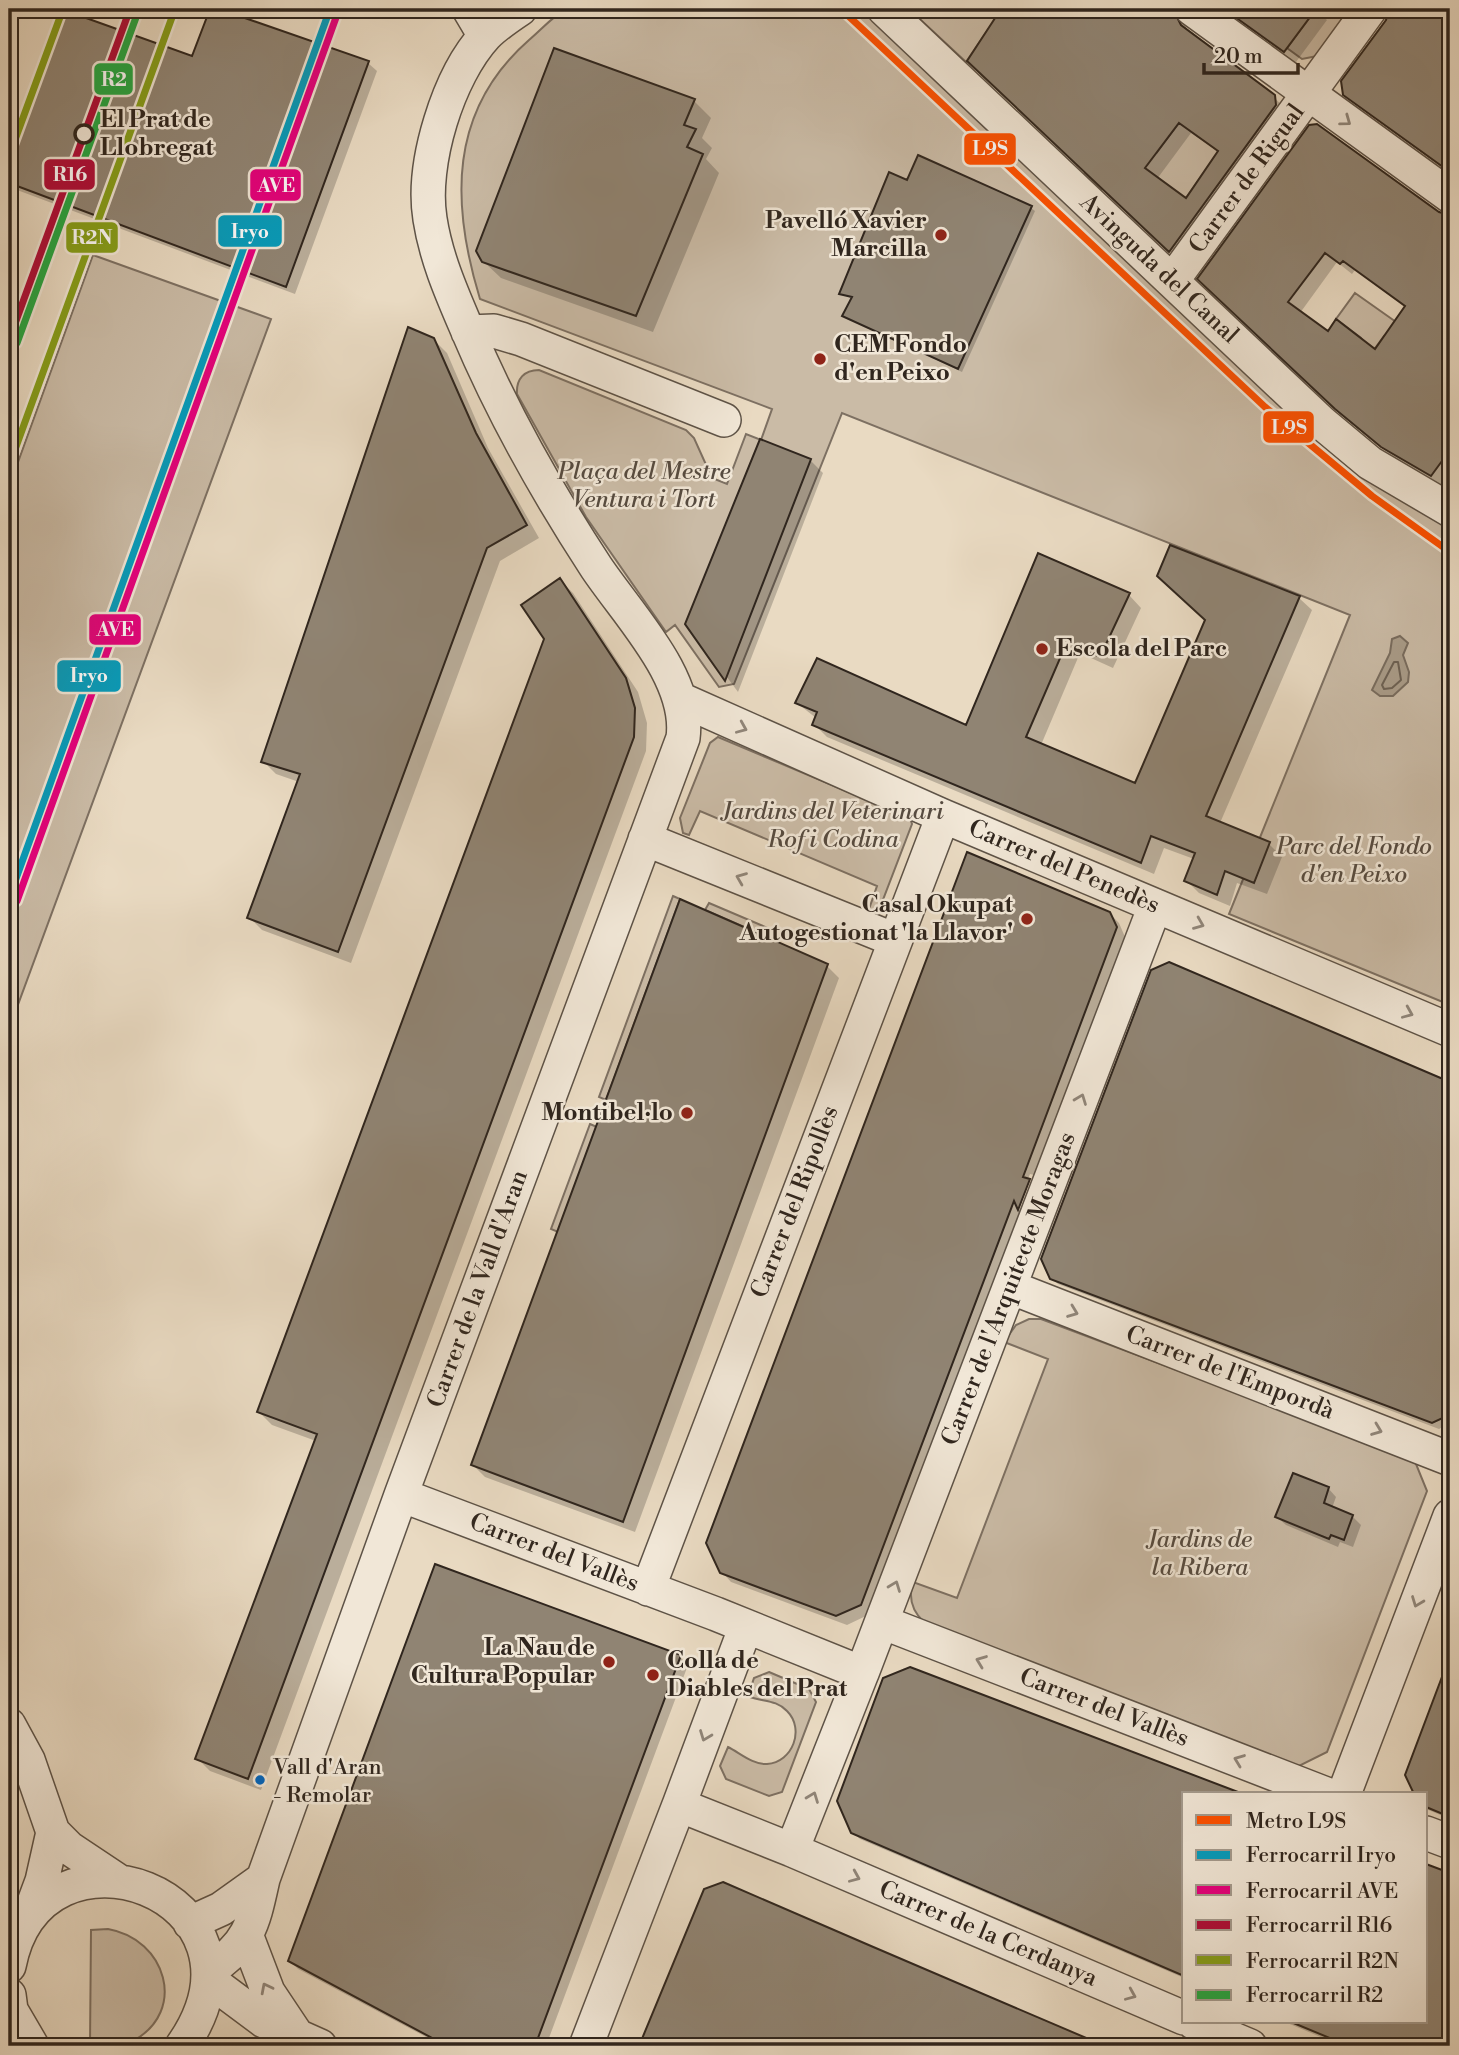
<svg xmlns="http://www.w3.org/2000/svg" width="1459" height="2055" font-family="'Libre Bodoni',serif">
	<rect width="100%" height="100%" fill="#e9dac2"/>
	<filter id="stains"><feTurbulence type="fractalNoise" baseFrequency=".00286" numOctaves="4"/><feColorMatrix values="0 0 0 0 .2 0 0 0 0 .09 0 0 0 0 .02 0 0 0 .5 -.17"/></filter>
	<radialGradient id="worn" r=".72"><stop offset=".6" stop-color="#630" stop-opacity="0"/><stop offset="1" stop-color="#630" stop-opacity=".3"/></radialGradient>
	<path fill="#cabba6" stroke="#7d7062" stroke-width="2" d="M566,9H895L1332,423L1450,496V1005L1229,914L1350,615L842,413L734,684L719,687L675,625L666,632L586,517L517,394C516,379 524,370 539,370L686,430L694,438L712,478L727,484L746,434L761,440L772,409L480,299C451,204 448,111 529,40C541,30 553,16 566,9Z
		M909,9H989L998,15L966,62Z
		M1316,9H1351L1317,56L1302,59L1287,48Z
		M1133,106L1157,152L1183,117L1219,151L1186,198L1110,179L1101,190L1084,174Z
		M93,255L271,319L9,1029V487Z
		M1355,293L1406,329L1409,353L1384,336L1370,355L1361,338L1336,319Z
		M718,737L910,818L912,824L879,910L868,912L877,886L700,811L689,835L683,833L680,818L710,743Z
		M673,896L680,899L606,1100L599,1097Z
		M709,903L770,929L767,937L705,910Z
		M590,1124L597,1127L558,1232L551,1229Z
		M1029,1319H1041L1414,1459L1427,1491L1327,1752L1297,1767L924,1622C912,1611 908,1598 913,1582L957,1598L1048,1359L1004,1342L1016,1325Z
		M769,1672L809,1689L816,1702L782,1792L769,1796L726,1779L720,1766L728,1747C740,1753 753,1765 767,1764C793,1762 805,1729 787,1711C776,1699 761,1702 748,1696L754,1678Z
		M108,1929C166,1939 188,2011 133,2041C120,2048 105,2046 90,2046L91,1930Z"/>
	<path fill="#aa9d8a" stroke="#796d5f" stroke-width="2" d="M1400,636L1408,643L1403,655L1409,672L1408,682L1393,696H1380L1372,690L1390,653L1392,639Z"/>
	<path fill="#0003" fill-rule="evenodd" d="M212,9L368,63L377,71L295,294L9,187V154L63,10L193,58Z
		M990,9H1188L1183,20L1189,33L1261,85L1285,108L1181,262L980,72L998,16ZM1191,133L1219,152L1186,201L1157,179Z
		M1223,9H1315L1327,20L1296,62Z
		M1389,9H1450V174L1345,94L1387,21Z
		M694,101L711,118L702,138L712,148L706,159L719,173L653,332L501,278L483,261Z
		M907,182L1031,208L1035,211L962,372L844,316L853,299L841,294Z
		M1439,214L1450,215V491L1394,458L1348,420L1211,290ZM1337,262L1352,274L1355,270L1406,308L1376,351L1328,333L1300,313Z
		M433,339L447,353L488,448L539,538L500,561L351,963L262,930L249,917L299,782L276,774L263,761Z
		M810,460L823,473L738,692L687,623Z
		M1039,555L1129,595L1141,608L1113,668L1080,653L1041,745L1136,785L1299,598L1312,610L1220,823L1269,844L1282,857L1267,894L1237,883L1230,906L1199,893L1186,880L1194,859L1164,848L1154,874L827,737L814,724L816,718L797,703L967,727Z
		M560,580L573,593L638,692L647,723L646,751L261,1790L210,1771L197,1758L316,1441L272,1425L259,1412L546,639Z
		M1109,913L1119,923L1125,937L870,1614L847,1625L731,1582L722,1572ZM1030,1174L1034,1175L1020,1210L1017,1207Z
		M1169,964L1450,1083V1423L1439,1429L1058,1284L1051,1278Z
		M827,966L839,978L635,1532L485,1477L473,1465Z
		M1328,1488L1336,1497L1332,1508L1352,1516L1361,1525L1353,1547L1340,1542L1338,1547L1286,1525L1277,1517Z
		M680,1657L688,1665L546,2046H443L298,1969L290,1961Z
		M1450,1660V1819L1426,1809V1794H1416L1406,1775Z
		M910,1668L1239,1794H1184V1978L860,1839L852,1832Z
		M1426,1866L1450,1875V2046H1342L1285,2022H1426Z
		M723,1884L1102,2046H641L706,1891Z"/>
	<g fill="none" stroke-linecap="round" stroke-linejoin="round">
		<path stroke="#6d6254" stroke-width="2" d="M1398,662L1401,680L1392,688L1384,689L1382,685L1394,662Z"/>
	</g>
	<path fill="#908473" stroke="#30261e" stroke-width="2" fill-rule="evenodd" d="M61,9L192,56L210,9H219L369,61L286,287L9,183V149Z
		M1001,9H1173L1181,25L1275,95L1276,105L1169,252L967,61ZM1179,123L1218,151L1186,198L1145,168Z
		M1224,9H1316L1284,52Z
		M1389,9H1450V172L1343,95L1341,81L1386,20Z
		M554,48L695,99L684,125L696,129L687,147L703,154L636,316L482,262L476,251Z
		M1317,124L1439,212L1450,215V450L1431,476L1381,447L1335,409L1197,279L1309,125ZM1325,253L1340,264L1343,261L1405,306L1375,349L1336,319L1328,331L1288,302Z
		M918,155L1032,206L958,369L842,316L852,297L839,294L889,172L907,180Z
		M408,327L434,338L476,433L527,525L487,548L338,952L247,918L300,774L261,762Z
		M760,439L811,459L725,681L685,624Z
		M1170,545L1300,596L1206,816L1270,842L1254,883L1225,871L1217,895L1184,881L1195,853L1151,836L1141,863L812,725L817,712L795,703L817,658L966,725L1038,553L1130,593L1100,657L1067,642L1026,737L1135,783L1205,620L1157,576Z
		M560,578L626,678L635,708L634,737L248,1779L195,1759L317,1434L257,1412L544,639L521,605Z
		M967,852L1110,912L1117,927L1023,1177L1030,1179L1018,1210L1014,1201L861,1605L836,1616L720,1573L706,1543Z
		M680,899L828,964L623,1522L471,1465Z
		M1169,962L1450,1082V1407L1447,1416L1432,1423L1050,1279L1041,1259L1151,970Z
		M1293,1473L1329,1487L1324,1503L1353,1515L1344,1540L1331,1535L1329,1539L1275,1517Z
		M435,1564L681,1655L535,2046H447L288,1961Z
		M1448,1661H1450V1817L1426,1807V1794H1414L1405,1775Z
		M910,1667L1238,1792L1184,1794V1976L851,1833L837,1801L883,1678Z
		M1426,1864L1450,1873V2046H1349L1291,2022H1426Z
		M723,1882L871,1946L1105,2046H639L704,1889Z"/>
	<g fill="none" stroke-linecap="round" stroke-linejoin="round">
		<defs>
			<path id="minor" d="M469,9L485,36
				M884,9L1322,423L1370,463L1450,510
				M1192,9L1450,196
				M1172,281L1370,9
				M468,332L494,331L521,339L724,420
				M680,699L943,816L1450,1030
				M645,839L895,940
				M1010,1287L1450,1459
				M401,1495L716,1614L862,1673L792,1850L679,1805L746,1626
				M648,1589L943,816
				M882,1622L1326,1794
				M862,1673L1155,906
				M9,1725L28,1760L53,1832L69,1848L117,1880
				M1344,1794L1450,1516
				M1426,1833L1450,1842
				M792,1850L1184,2018
				M29,1916L42,1881L53,1832
				M190,1923L221,1909L263,1879
				M247,1937L268,1992L296,2034
				M9,1966C40,1805 287,1895 182,2046
				M210,1970C250,1943 253,1924 263,1879L401,1495L683,738C691,678 628,615 596,567C547,492 502,412 467,329C452,294 436,258 430,219C421,164 448,76 486,35C496,25 508,17 520,9
				M209,1980L264,2021L320,2046
				M9,1995L11,2010L32,2046
				M1193,2022L1250,2046
				M586,2046L679,1805"/>
		</defs>
		<use href="#minor" stroke="#5e5347" stroke-width="36"/>
		<use href="#minor" stroke="#f1e7d7" stroke-width="33"/>
		<defs>
			<path id="rail-1" d="M9,898L330,9"/>
			<path id="rail-2" d="M17,901L338,12"/>
			<path id="rail-3" d="M9,340L130,9"/>
			<path id="rail-4" d="M9,156L63,9
				M9,466L175,9"/>
			<path id="rail-5" d="M17,343L138,12"/>
		</defs>
		<use href="#rail-1" stroke="#f1e7d7" stroke-width="12"/>
		<use href="#rail-2" stroke="#f1e7d7" stroke-width="12"/>
		<use href="#rail-3" stroke="#f1e7d7" stroke-width="12"/>
		<use href="#rail-4" stroke="#f1e7d7" stroke-width="12"/>
		<use href="#rail-5" stroke="#f1e7d7" stroke-width="12"/>
		<use href="#rail-1" stroke="#059cbc" stroke-width="7"/>
		<use href="#rail-2" stroke="#e5007d" stroke-width="7"/>
		<use href="#rail-3" stroke="#af0d38" stroke-width="7"/>
		<use href="#rail-4" stroke="#869e19" stroke-width="7"/>
		<use href="#rail-5" stroke="#26a741" stroke-width="7"/>
		<defs>
			<path id="metro-1" d="M841,9L1265,407L1372,496L1450,552"/>
		</defs>
		<use href="#metro-1" stroke="#f1e7d7" stroke-width="12"/>
		<use href="#metro-1" stroke="#fe5000" stroke-width="7"/>
	</g>
	<defs><path id="oneway-chevron" d="M-2-3.5L2.5 0L-2 3.5" fill="none" stroke-width="1.6" stroke-linecap="round" stroke-linejoin="round" transform="scale(1.75)"/></defs>
	<g stroke="#90867a">
		<use href="#oneway-chevron" transform="translate(1346 121) rotate(36)"/>
		<use href="#oneway-chevron" transform="translate(742 728) rotate(23)"/>
		<use href="#oneway-chevron" transform="translate(741 878) rotate(-158)"/>
		<use href="#oneway-chevron" transform="translate(1199 924) rotate(22)"/>
		<use href="#oneway-chevron" transform="translate(1408 1013) rotate(23)"/>
		<use href="#oneway-chevron" transform="translate(1081 1099) rotate(-69)"/>
		<use href="#oneway-chevron" transform="translate(1073 1312) rotate(21)"/>
		<use href="#oneway-chevron" transform="translate(1377 1430) rotate(21)"/>
		<use href="#oneway-chevron" transform="translate(895 1586) rotate(-69)"/>
		<use href="#oneway-chevron" transform="translate(1417 1602) rotate(111)"/>
		<use href="#oneway-chevron" transform="translate(981 1661) rotate(-159)"/>
		<use href="#oneway-chevron" transform="translate(705 1736) rotate(111)"/>
		<use href="#oneway-chevron" transform="translate(1239 1760) rotate(-159)"/>
		<use href="#oneway-chevron" transform="translate(813 1797) rotate(-69)"/>
		<use href="#oneway-chevron" transform="translate(855 1877) rotate(23)"/>
		<use href="#oneway-chevron" transform="translate(266 1988) rotate(-117)"/>
		<use href="#oneway-chevron" transform="translate(1131 1995) rotate(23)"/>
	</g>
	<circle fill="#f1e7d7" stroke="#30261e" stroke-width="3.5" cx="84" cy="134" r="9"/>
	<g fill="#8f2418" stroke="#f1e7d7" stroke-width="2.5">
		<circle cx="941" cy="235" r="7"/>
		<circle cx="820" cy="359" r="7"/>
		<circle cx="1042" cy="649" r="7"/>
		<circle cx="1027" cy="919" r="7"/>
		<circle cx="687" cy="1113" r="7"/>
		<circle cx="609" cy="1662" r="7"/>
		<circle cx="653" cy="1675" r="7"/>
	</g>
	<circle fill="#0065bd" stroke="#f1e7d7" stroke-width="2.5" cx="260" cy="1780" r="6"/>
	<g text-anchor="middle" dominant-baseline="central" stroke-width="5" stroke-linejoin="round" paint-order="stroke">
		<g font-size="22" fill="#30261e" stroke="#f1e7d7" text-anchor="start">
			<text x="273" y="1767">Vall d'Aran<tspan x="273" dy="28">- Remolar</tspan></text>
		</g>
		<g font-size="24" font-weight="bold" fill="#30261e" stroke="#f1e7d7" text-anchor="start">
			<text x="100" y="120">El Prat de<tspan x="100" dy="28">Llobregat</tspan></text>
		</g>
		<g font-size="24" fill="#30261e" stroke="#f1e7d7">
			<text transform="translate(1247 179) rotate(-54)">Carrer de Rigual</text>
			<text transform="translate(1159 269) rotate(43)">Avinguda del Canal</text>
			<text transform="translate(1064 867) rotate(23)">Carrer del Penedès</text>
			<text transform="translate(795 1202) rotate(-69)">Carrer del Ripollès</text>
			<text transform="translate(478 1289) rotate(-70)">Carrer de la Vall d'Aran</text>
			<text transform="translate(1009 1289) rotate(-69)">Carrer de l'Arquitecte Moragas</text>
			<text transform="translate(1230 1373) rotate(21)">Carrer de l'Empordà</text>
			<text transform="translate(554 1553) rotate(21)">Carrer del Vallès</text>
			<text transform="translate(1104 1708) rotate(21)">Carrer del Vallès</text>
			<text transform="translate(988 1934) rotate(23)">Carrer de la Cerdanya</text>
		</g>
		<g font-size="24" font-weight="bold" fill="#30261e" stroke="#f1e7d7" text-anchor="end">
			<text x="927" y="221">Pavelló Xavier<tspan x="927" dy="28">Marcilla</tspan></text>
			<text x="834" y="345" text-anchor="start">CEM Fondo<tspan x="834" dy="28">d'en Peixo</tspan></text>
			<text x="1056" y="649" text-anchor="start">Escola del Parc</text>
			<text x="1013" y="905">Casal Okupat<tspan x="1013" dy="28">Autogestionat 'la Llavor'</tspan></text>
			<text x="673" y="1113">Montibel·lo</text>
			<text x="595" y="1648">La Nau de<tspan x="595" dy="28">Cultura Popular</tspan></text>
			<text x="667" y="1661" text-anchor="start">Colla de<tspan x="667" dy="28">Diables del Prat</tspan></text>
		</g>
		<g font-size="24" font-style="italic" fill="#564b40" stroke="#f1e7d7">
			<text x="644" y="472">Plaça del Mestre<tspan x="644" dy="28">Ventura i Tort</tspan></text>
			<text x="833" y="812">Jardins del Veterinari<tspan x="833" dy="28">Rof i Codina</tspan></text>
			<text x="1354" y="847">Parc del Fondo<tspan x="1354" dy="28">d'en Peixo</tspan></text>
			<text x="1200" y="1540">Jardins de<tspan x="1200" dy="28">la Ribera</tspan></text>
		</g>
	</g>
	<g stroke="#f1e7d7" stroke-width="2.5">
		<rect x="93" y="62" width="41" height="34" rx="7" fill="#26a741"/>
		<rect x="963" y="132" width="54" height="34" rx="7" fill="#fe5000"/>
		<rect x="43" y="158" width="53" height="33" rx="7" fill="#af0d38"/>
		<rect x="249" y="168" width="53" height="34" rx="7" fill="#e5007d"/>
		<rect x="217" y="214" width="66" height="34" rx="7" fill="#059cbc"/>
		<rect x="65" y="221" width="54" height="33" rx="7" fill="#869e19"/>
		<rect x="1262" y="410" width="53" height="34" rx="7" fill="#fe5000"/>
		<rect x="88" y="613" width="54" height="33" rx="7" fill="#e5007d"/>
		<rect x="56" y="659" width="66" height="34" rx="7" fill="#059cbc"/>
	</g>
	<g font-size="19" text-anchor="middle" font-weight="bold" fill="#fff">
		<text x="114" y="86">R2</text>
		<text x="990" y="155">L9S</text>
		<text x="70" y="181">R16</text>
		<text x="276" y="192">AVE</text>
		<text x="250" y="238">Iryo</text>
		<text x="92" y="244">R2N</text>
		<text x="1289" y="434">L9S</text>
		<text x="115" y="636">AVE</text>
		<text x="89" y="682">Iryo</text>
	</g>
	<rect width="1459" height="2055" fill="none" stroke="#e9dac2" stroke-width="35"/>
	<rect x="10" y="10" width="1438" height="2034" fill="none" stroke="#30261e" stroke-width="3.5"/>
	<rect x="18" y="18" width="1424" height="2020" fill="none" stroke="#30261e" stroke-width="2"/>
	<rect x="1182" y="1792" width="245" height="231" fill="#f1e7d7" stroke="#a49a8d" stroke-width="2"/>
	<rect x="1196" y="1815" width="35" height="10" fill="#fe5000" stroke="#a49a8d" stroke-width="2"/>
	<text x="1246" y="1828" font-size="21" fill="#30261e">Metro L9S</text>
	<rect x="1196" y="1850" width="35" height="10" fill="#059cbc" stroke="#a49a8d" stroke-width="2"/>
	<text x="1246" y="1862" font-size="21" fill="#30261e">Ferrocarril Iryo</text>
	<rect x="1196" y="1885" width="35" height="10" fill="#e5007d" stroke="#a49a8d" stroke-width="2"/>
	<text x="1246" y="1898" font-size="21" fill="#30261e">Ferrocarril AVE</text>
	<rect x="1196" y="1920" width="35" height="10" fill="#af0d38" stroke="#a49a8d" stroke-width="2"/>
	<text x="1246" y="1932" font-size="21" fill="#30261e">Ferrocarril R16</text>
	<rect x="1196" y="1955" width="35" height="10" fill="#869e19" stroke="#a49a8d" stroke-width="2"/>
	<text x="1246" y="1968" font-size="21" fill="#30261e">Ferrocarril R2N</text>
	<rect x="1196" y="1990" width="35" height="10" fill="#26a741" stroke="#a49a8d" stroke-width="2"/>
	<text x="1246" y="2002" font-size="21" fill="#30261e">Ferrocarril R2</text>
	<path d="M1204 63v10h94v-10" fill="none" stroke="#30261e" stroke-width="3.5"/>
	<text x="1214" y="63" font-size="21" fill="#30261e" stroke="#f1e7d7" stroke-width="5" paint-order="stroke">20 m</text>
	<rect width="100%" height="100%" filter="url(#stains)"/>
	<rect width="100%" height="100%" fill="url(#worn)"/>
</svg>
